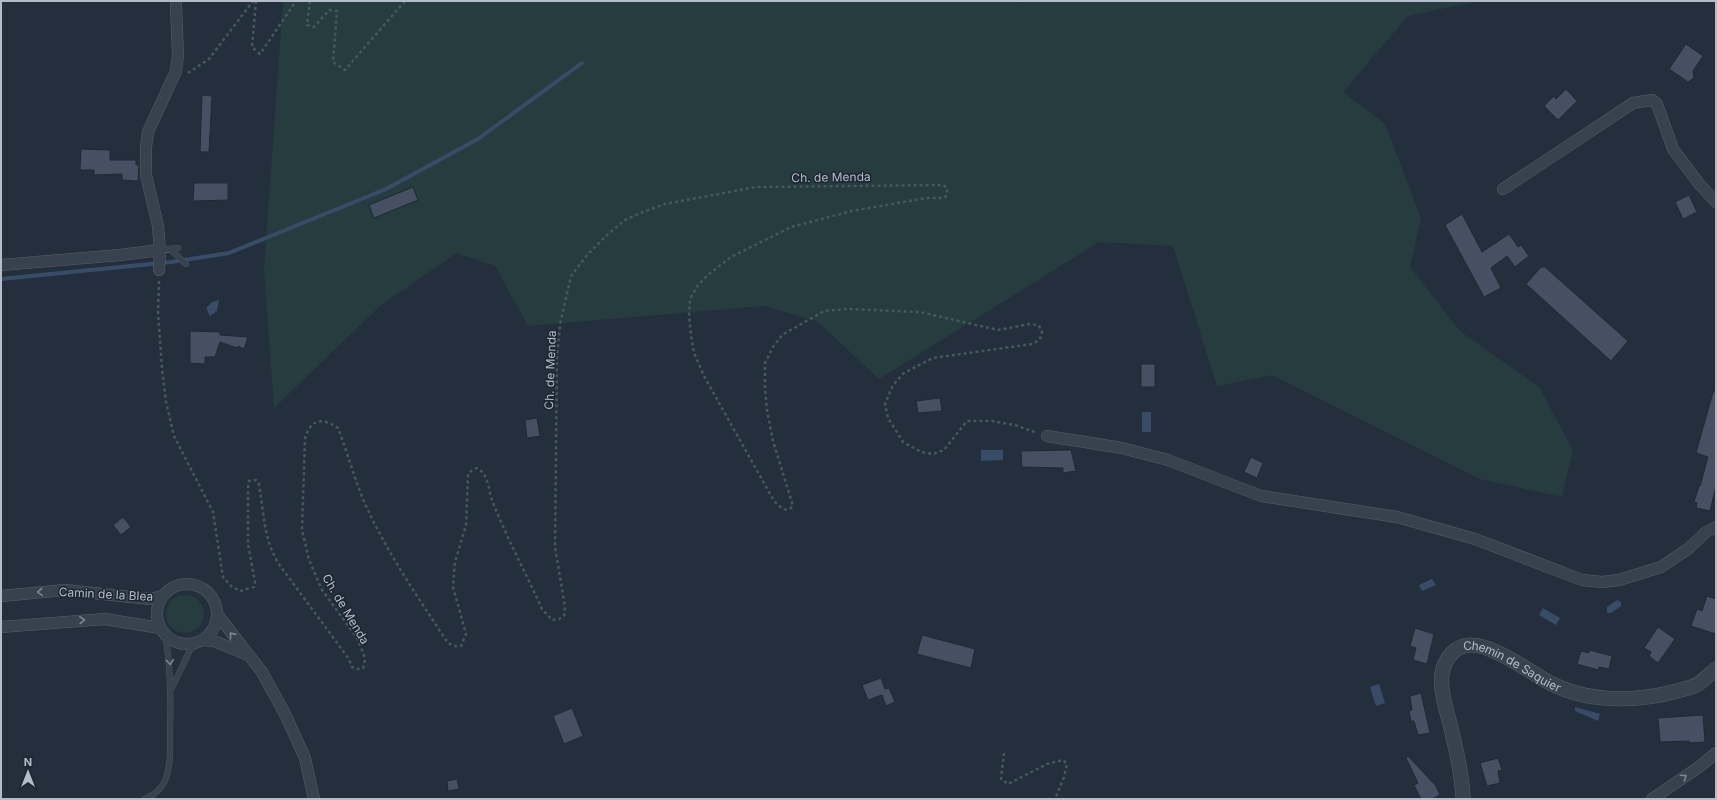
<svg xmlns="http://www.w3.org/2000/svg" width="1717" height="800" font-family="Inter,sans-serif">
	<rect width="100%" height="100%" fill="#242f3e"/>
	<path fill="#263c3f" d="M283,1H1014L1021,3L1024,1H1479L1408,16L1343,92L1385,124L1421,218L1410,267L1461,332L1539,387L1573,450L1562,497L1480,479L1272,375L1217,386L1173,246L1099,242L879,379L818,322L765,306L528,326L495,266L457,253L381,305L274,408L264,270Z
		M166 614a19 19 0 1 1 38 0a19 19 0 1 1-38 0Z"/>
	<path fill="#394c67" d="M219,300L217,311L210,316L206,308L212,302Z
		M1142,412H1151V432H1142Z
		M981,450H1003V460L981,461Z
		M1432,579L1436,585L1422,591L1419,585Z
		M1617,600L1621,602V606L1611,613H1607V607Z
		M1543,608L1560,618L1556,625L1539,615Z
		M1379,684L1385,703L1376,706L1370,687Z
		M1575,707L1600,714L1598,721L1575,711Z"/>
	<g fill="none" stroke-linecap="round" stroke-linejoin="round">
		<path stroke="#394c67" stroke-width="4" d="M1,279L171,262L229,253L386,189L478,139L582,63"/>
	</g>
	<path fill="#455162" stroke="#1f2835" d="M1686,44L1703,56L1693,71L1694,78L1688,82L1669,69Z
		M1566,89L1577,101L1558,120L1544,106L1554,96L1556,99Z
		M202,95L212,96L209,152H200Z
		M81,149L110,150V160H136V165H139L138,181L122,180V174L94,175V170H80Z
		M194,183H228V200L193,201Z
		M413,187L418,200L374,218L369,205Z
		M1689,195L1697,212L1683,219L1675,202Z
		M1462,214L1482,252L1509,234L1518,247L1521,245L1529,256L1515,267L1507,256L1491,268L1501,288L1484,297L1445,225Z
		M1541,267H1545L1628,341L1611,361L1526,284Z
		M190,331L220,332V335L248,337L244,349L238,346L237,348L220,342L215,357H205V364L190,363Z
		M1141,364H1155V387H1141Z
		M1713,392H1716V486L1710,511L1696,508L1697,503L1694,502L1699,486H1700L1708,457L1696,453Z
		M940,398L942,411L918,413L916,401Z
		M537,418L540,436L527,438L525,420Z
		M1071,450L1076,471L1063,473V468L1022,467L1021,451Z
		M1251,457L1263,463L1257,478L1244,472Z
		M123,517L131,527L121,535L113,525Z
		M1707,596L1716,599V634L1691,626L1697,609L1702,611Z
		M1658,627L1675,639L1658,663L1649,656L1651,652L1644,648Z
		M1415,628L1434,634L1427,664L1413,660L1416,648L1410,646Z
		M922,635L975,649L971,668L917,654Z
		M1589,650L1612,656L1609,669L1599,667L1598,670L1577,664L1581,651L1589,653Z
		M881,678L885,689L889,688L895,702L886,706L882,695L868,700L862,685Z
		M1421,693L1430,733L1418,735L1414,721H1411L1409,711L1412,710L1410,696Z
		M572,708L583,736L564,744L553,716Z
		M1703,715L1705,742L1689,743V741L1660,742L1658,718Z
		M1408,756L1436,786L1440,795L1432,799H1421L1414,785L1418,783L1406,758Z
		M1498,758L1502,770L1498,771L1500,783L1487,786L1480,763Z
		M457,779L459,789L448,791L447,781Z"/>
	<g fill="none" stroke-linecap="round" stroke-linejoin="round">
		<defs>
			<path id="service" d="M170,249L186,264
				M160,250L178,248
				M172,688L190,650L195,643
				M145,799C155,794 162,789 166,778C171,764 170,748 170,732C171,699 171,667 165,634"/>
			<path id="minor" d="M1503,189L1633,103L1652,100L1657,104L1673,149L1700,185L1716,202
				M1,265L120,255L160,250L158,226L146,175V147L148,132L176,71L178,55L176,5
				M159,270L160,250
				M1047,436L1122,448L1168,460L1261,496L1397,517L1475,539L1582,580L1602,582L1619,580L1661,567L1688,549L1706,532L1716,527
				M157 614a30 30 0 1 1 60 0a30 30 0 1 1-60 0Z
				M1,596L65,590L150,599L162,596
				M217,614L262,672L285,714L305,758L314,799
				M1,627L105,619L160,628
				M202,640L214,641L248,655
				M1652,799L1699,767L1716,753"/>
			<g id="tertiary">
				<path id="s1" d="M1463,799C1462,774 1456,749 1450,724C1446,708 1440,691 1442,674C1444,659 1456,644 1472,645C1493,645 1530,672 1550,683C1589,703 1637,702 1677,691C1684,689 1692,688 1698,684C1704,680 1710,674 1716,669"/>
			</g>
		</defs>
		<use href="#service" stroke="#565f6c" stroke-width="6"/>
		<use href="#minor" stroke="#565f6c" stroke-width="12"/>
		<use href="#tertiary" stroke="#565f6c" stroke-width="15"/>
		<path stroke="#44595c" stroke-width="2.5" stroke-dasharray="3 3" stroke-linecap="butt" d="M256,1L252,47L260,54L296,1
			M310,1L307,25L314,27L329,10L337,11L333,62L345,70L405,1
			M188,73L209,59L253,1
			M159,281L158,312L162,368L166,402L174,436L213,512L223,577L231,586L240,591L254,587L255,582L248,544V488L249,481L256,480L259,484C264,513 263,536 278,563L349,659L352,667L357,669L363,668L365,663L364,655L357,638L322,590L309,560L302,530L305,439C310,419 322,417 338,428C348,454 355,481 366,506C388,554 419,599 448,643L454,646H461L466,634L453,587L455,562L466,525L468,475L471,471L477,468C489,474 488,490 492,500C506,537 526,573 542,609L552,620L559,619L564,616L565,607L555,547L557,356L560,324L571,276L587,255L609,233L625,220L643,212L665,204L756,187L943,185L947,188V195L944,198H926L852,211L791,227L731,257L709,274L698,285L690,299L689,315L691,335L694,353L704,376L774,501C780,507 786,514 793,506L773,441L767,410L765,388V363L773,347L782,335L824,311L848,309L920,312L998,330L1030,324L1038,325L1042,330C1042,338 1039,341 1032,344L933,358L904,373L893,385L885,404L888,418L903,442L921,452L933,454L944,450L967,421H992L1015,425L1037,433
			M1004,753L1001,779L1008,784L1047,764L1063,760L1067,764L1064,777L1055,799"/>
		<use href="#service" stroke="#38414e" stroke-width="5.5"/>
		<use href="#minor" stroke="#38414e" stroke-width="11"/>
		<use href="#tertiary" stroke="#38414e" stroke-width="14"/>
	</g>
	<defs><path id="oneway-chevron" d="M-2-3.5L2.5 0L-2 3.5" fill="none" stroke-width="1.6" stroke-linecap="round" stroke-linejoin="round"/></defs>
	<g stroke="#7c8592">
		<use href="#oneway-chevron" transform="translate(40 592) rotate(176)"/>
		<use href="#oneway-chevron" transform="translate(82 620) rotate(-3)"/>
		<use href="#oneway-chevron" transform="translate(232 635) rotate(-129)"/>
		<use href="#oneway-chevron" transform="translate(170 662) rotate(85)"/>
		<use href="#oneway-chevron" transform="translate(1684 777) rotate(-34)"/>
	</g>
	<g text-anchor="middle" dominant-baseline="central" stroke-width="3" stroke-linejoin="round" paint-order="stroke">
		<g font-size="12" fill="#b4bcc9" stroke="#1d2633">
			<text transform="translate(831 177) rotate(-1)">Ch. de Menda</text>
			<text transform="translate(550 370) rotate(-88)">Ch. de Menda</text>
			<text transform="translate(106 594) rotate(3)">Camin de la Blea</text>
			<text transform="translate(346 609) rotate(59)">Ch. de Menda</text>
			<text stroke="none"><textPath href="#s1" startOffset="218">Chemin de Saquier</textPath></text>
		</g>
	</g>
	<rect width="1717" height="800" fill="none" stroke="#b4bcc9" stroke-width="4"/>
	<g transform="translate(28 772)" stroke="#1d2633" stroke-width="3" paint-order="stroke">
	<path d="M0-3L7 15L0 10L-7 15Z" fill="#b4bcc9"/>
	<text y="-6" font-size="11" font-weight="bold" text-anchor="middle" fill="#b4bcc9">N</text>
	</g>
</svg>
